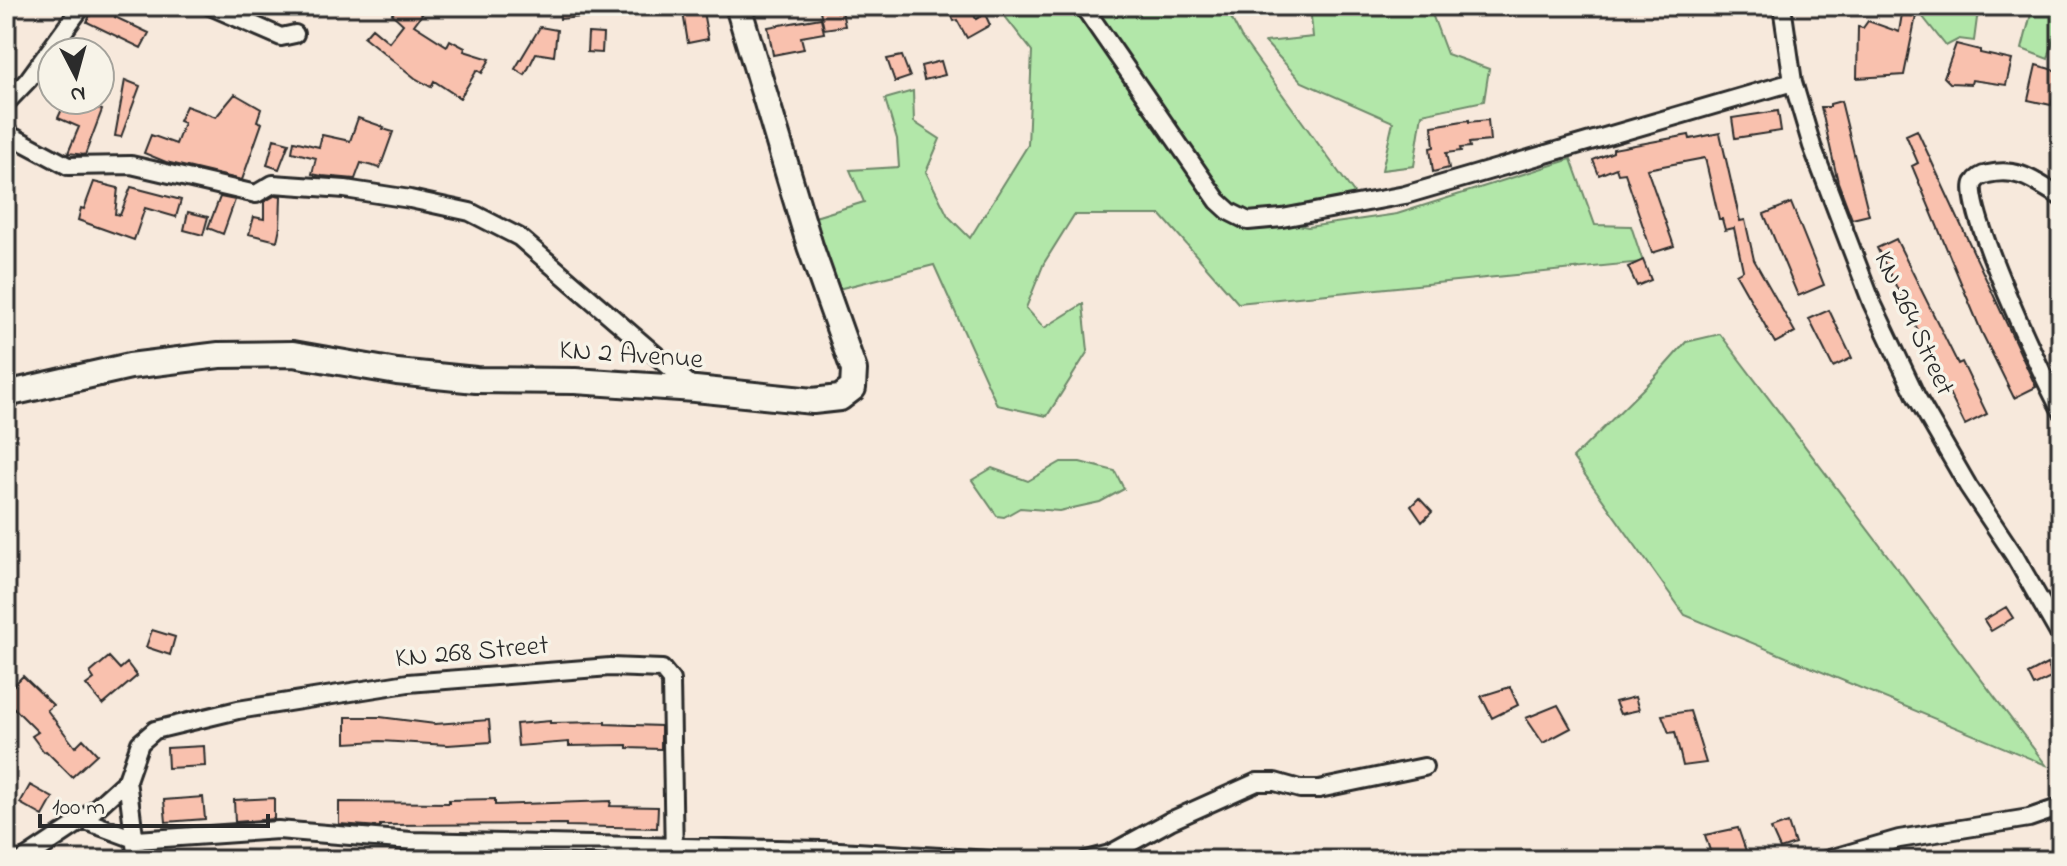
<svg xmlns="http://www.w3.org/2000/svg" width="2067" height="866" font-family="'Indie Flower',sans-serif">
	<rect width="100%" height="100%" fill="#f7e9dc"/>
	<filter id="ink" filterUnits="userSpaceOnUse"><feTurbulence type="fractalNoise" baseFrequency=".0125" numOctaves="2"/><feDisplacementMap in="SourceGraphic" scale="16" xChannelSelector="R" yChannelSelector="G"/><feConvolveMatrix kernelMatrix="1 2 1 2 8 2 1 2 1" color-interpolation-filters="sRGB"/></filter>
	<g filter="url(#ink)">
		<path fill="#b2e7a9" stroke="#6e896a" stroke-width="2" d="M997,6H1225L1241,37L1361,203L1300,214L1237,213L1308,227L1397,214L1571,159L1595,225L1631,226L1643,262L1238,303L1161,215H1074L1044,263L1026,308L1044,328L1083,304L1088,351L1047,416L997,405L934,265L838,289L815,217L864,202L850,170L899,167L897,139L885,99L913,91L914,122L940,139L926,172L948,216L970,238L1028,145L1032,51Z
			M1310,6H1429L1447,54L1489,69L1484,101L1422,114L1414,166L1382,170L1393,122L1302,82L1265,42L1313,37Z
			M1926,6H1988L1977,18L1974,41L1959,39L1946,46L1923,17Z
			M2011,6H2048L2059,21L2048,59L2022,49L2032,10Z
			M1720,334L2046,765L1685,615L1573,458L1654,378L1686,342Z
			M1061,462H1080L1115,471L1124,489L1100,502L1059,511L1020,508L1004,517L997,516L972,480L992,468L1028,481Z"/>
		<path fill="#f9c1ae" stroke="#2b2b2b" stroke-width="2" d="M94,6H105L118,12L115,17L149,33L141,48L87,22Z
			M399,6H428L414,25L447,46L450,40L465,48L464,51L490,59L482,73L477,70L460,98L434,81L431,87L415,78L364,37L372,28L389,42L403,24L392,14Z
			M559,6H601L602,15L560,19Z
			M682,6H702L708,39L688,43Z
			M819,6H836L837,12L842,11L845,26L824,29Z
			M948,6H970L976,19L985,14L990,25L967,38L957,20L954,21Z
			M1902,14L1916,16L1904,75L1857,78L1858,27L1863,28L1868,21L1899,32Z
			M821,18L824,33L801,37L804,49L773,55L768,27Z
			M540,27L557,30L554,56L536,53L525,75L515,69Z
			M588,33L603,34L602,53L587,52Z
			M1956,44L1980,50V53L2012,60L2006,85L1972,80L1971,84L1950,83L1944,77Z
			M902,56L910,77L895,82L887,59Z
			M941,61L945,75L924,80L921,66Z
			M2036,65L2061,72L2051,105L2028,100Z
			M125,80L140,86L121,137L115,136Z
			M235,94L261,109L257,121L262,123L242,180L166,162L144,153L151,135L176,144L184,123L179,121L186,106L216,117Z
			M66,100H79L102,110L85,155L68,153L79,127L58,118Z
			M1841,101L1869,215L1852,219L1838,182L1821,107H1830V104Z
			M1778,111L1781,131L1735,138L1732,118Z
			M358,118L384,127L383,129L393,132L380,168L361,163L355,179L322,176L312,174L316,158L292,152L294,141L319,147L322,135L350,141Z
			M1469,120V122L1488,120L1490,141L1469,143L1470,147L1460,148L1461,151L1446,153L1449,168L1433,172L1430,148L1434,147L1432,126Z
			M1917,130L2036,387L2014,398L1982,333L1912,166L1918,163L1906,135Z
			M1720,133L1740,221L1745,220L1754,260L1795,332L1775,343L1736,274L1743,270L1734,228L1725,230L1722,219H1719L1705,158L1647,169L1674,246L1652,253L1625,173L1618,174L1616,168L1599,175L1593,160L1613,152V149L1689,135L1690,139Z
			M274,139L289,143L279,169L267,165Z
			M94,182L118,188L115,214L120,215L131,187L181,200L176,217L145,208L134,240L78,220L81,208L84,209Z
			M276,195L281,196L280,227L277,241L249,234L254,217L264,219V202Z
			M220,197L235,200L223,234L208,228Z
			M1791,203L1824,285L1798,296L1764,214Z
			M188,212L208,217L203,235L184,230Z
			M1896,239L1958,364L1962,362L1987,414L1965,425L1877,248Z
			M1643,260L1651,280L1637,286L1628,267Z
			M1829,310L1852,358L1833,367L1809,319Z
			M1419,498L1432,512L1422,522L1411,506Z
			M2006,607L2013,618L1991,631L1984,620Z
			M152,630L175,637L170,655L146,647Z
			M109,657L120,669L127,663L137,676L103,705L86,685L94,679L90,673Z
			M2047,664L2053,677L2034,686L2028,674Z
			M23,676L53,705L47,710L75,747L83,739L97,754L72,777L46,751L44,752L32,736L38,732L6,700V693Z
			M1510,687L1518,705L1492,718L1481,696Z
			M1635,697L1639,710L1620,714L1615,702Z
			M1558,705L1571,728L1543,743L1526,718Z
			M1690,711L1706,763L1683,766L1675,732L1669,733L1662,715Z
			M346,717H380L435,724L489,720L491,742L448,745L380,741L346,743Z
			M550,721V723L605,722V724L661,726V749L627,748V745L569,746V742L518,746L516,724Z
			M204,746L205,766L168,768L167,748Z
			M30,785L53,798L43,816L20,803Z
			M203,797L205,819L166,822L164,800Z
			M274,798V819L235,822L234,800Z
			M495,799V805L611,801L610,806L658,807L657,828L566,826V824L380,825V827L339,824V802L449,803V800Z
			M1788,823L1795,844L1780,849L1771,829Z
			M1738,828L1749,860H1713L1705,835Z"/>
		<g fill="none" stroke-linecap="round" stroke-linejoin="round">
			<defs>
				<path id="minor" d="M210,6L281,37L295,34
					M1083,6L1218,201L1230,212L1248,221L1282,218L1405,195L1793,82
					M1782,6L1793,82L1812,146L1872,303L1916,396L1968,486L2014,555L2061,637
					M6,103L28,80L82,6
					M6,133L68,166L131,165L256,194L273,184L345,189L410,199L470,212L519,237L694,388
					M2061,197C2035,182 2020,167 1988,174C1982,175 1977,178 1974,183C1962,205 2045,382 2061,410
					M83,820L137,840L278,830L411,841L822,850L991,860
					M23,860L83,820L127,780
					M137,860L127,780L140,743L155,730L238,710L408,683L610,667L662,669L671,680L674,860
					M1087,860L1110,854L1170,821L1257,782H1275L1300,789H1319L1424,767
					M1826,860L1899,839L2029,818L2061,807"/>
				<path id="secondary" d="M6,394L130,366L219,355L293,354L397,372L476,380L575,381L695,389L813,401L840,398L853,388L854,370L810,246L738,6"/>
			</defs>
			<use href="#minor" stroke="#2b2b2b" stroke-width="22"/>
			<use href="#secondary" stroke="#2b2b2b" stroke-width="30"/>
			<use href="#minor" stroke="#f7f3e8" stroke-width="16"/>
			<use href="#secondary" stroke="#f7f3e8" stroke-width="24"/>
		</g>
	</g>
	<g text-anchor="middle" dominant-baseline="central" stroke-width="7" stroke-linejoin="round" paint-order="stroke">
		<g font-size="28" fill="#2b2b2b" stroke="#f7f3e8">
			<text transform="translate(1913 324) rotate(65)">KN 264 Street</text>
			<text transform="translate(631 356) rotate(4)">KN 2 Avenue</text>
			<text transform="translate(472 653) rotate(-5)">KN 268 Street</text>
		</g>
	</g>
	<rect width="2067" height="866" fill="none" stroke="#f7f3e8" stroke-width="32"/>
	<rect x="16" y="16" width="2035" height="834" fill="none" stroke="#2b2b2b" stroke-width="3" filter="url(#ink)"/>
	<g transform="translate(76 76) rotate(174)"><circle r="38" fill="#f7f3e8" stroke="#a5a39c" stroke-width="2"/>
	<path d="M0-6L14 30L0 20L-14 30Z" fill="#2b2b2b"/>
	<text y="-12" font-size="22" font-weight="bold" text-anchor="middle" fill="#2b2b2b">N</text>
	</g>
	<path d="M40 814v12h228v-12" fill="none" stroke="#2b2b2b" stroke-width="4"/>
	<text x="52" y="814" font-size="24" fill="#2b2b2b" stroke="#f7f3e8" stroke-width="6" paint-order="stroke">100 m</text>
</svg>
